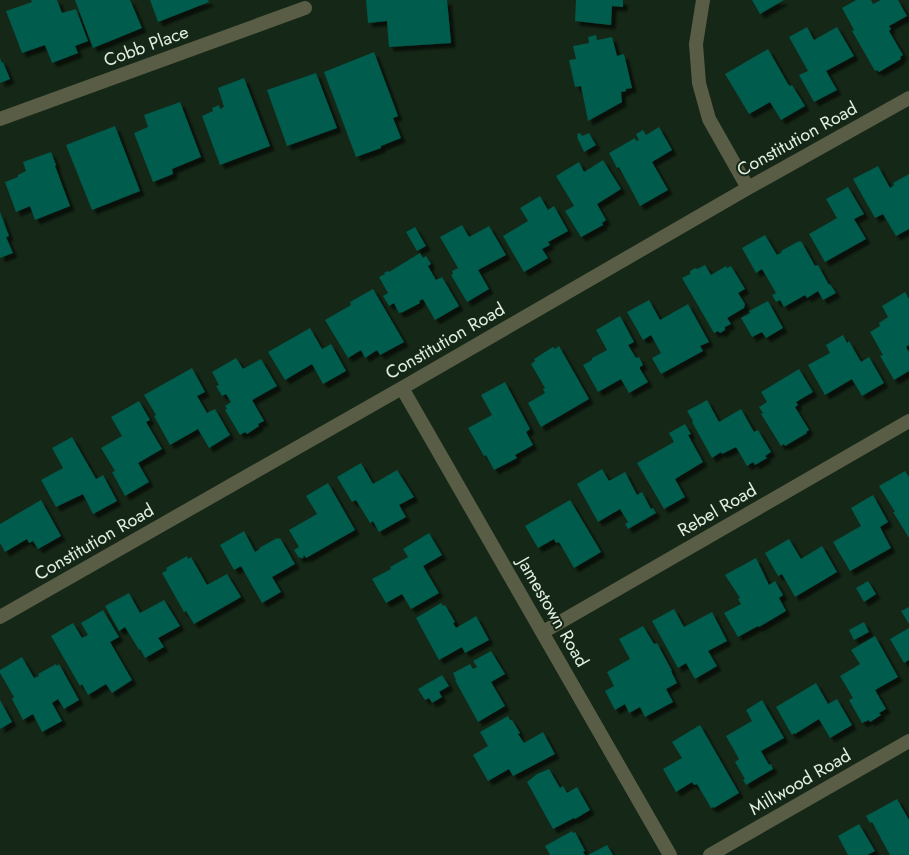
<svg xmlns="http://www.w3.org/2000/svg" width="909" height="855" font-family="Jost,sans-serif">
	<defs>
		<filter id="shadow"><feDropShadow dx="4.5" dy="4.5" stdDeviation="1" flood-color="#0009"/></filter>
	</defs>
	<rect width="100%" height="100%" fill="#152716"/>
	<path fill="#025b4d" filter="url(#shadow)" d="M31,0H57L62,13L76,9L88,41L75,46L78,53L52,63L45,45L22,53L6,11L32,2Z
		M75,0H130L142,28L93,48Z
		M150,0H208L209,2L158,22Z
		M366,0H447L451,43L389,47L387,21L368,23Z
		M576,0H623V7L612,6L611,25L575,21Z
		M752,0H784L760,14Z
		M856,0H871L873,4L881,0H898L907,16L889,26L891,29L889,31L903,55L900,57L901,59L879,72L877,70L875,71L852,31L854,30L842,8Z
		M807,27L814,40L837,27L854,56L826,71L837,90L814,102L799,75L808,71L789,37Z
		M596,35L597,40L612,37L617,56L624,54L632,88L626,89V91L621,92L622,102L588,121L581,86L575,87L569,60L576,59L573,46L589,43L588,37Z
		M768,49L788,84L790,86L792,85L805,106L781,120L770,102L749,114L725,74Z
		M374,52L398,116L393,118L401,138L381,146V148L356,157L324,72Z
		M0,58L2,63L3,62L10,79L0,83Z
		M316,73L337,128L287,146L267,90Z
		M244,78L270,146L220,165L202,116L213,111L212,108L219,105L220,109L224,107L218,88Z
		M180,102L201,157L172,169L173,174L153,182L134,133L148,127L144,115Z
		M115,126L140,191L92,210L66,145Z
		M659,127L672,150L652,162L668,190L640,206L619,167L617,168L609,153L635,138L636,141L639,140L636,134L643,130L646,135Z
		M580,133L582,136L589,133L596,145L584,152L577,137L578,136L577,134Z
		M51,152L56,165L55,166L70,206L35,220L30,206L16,212L5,182L18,177V175L26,171L23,162Z
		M603,160L621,189L597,204L606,220L602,223L603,225L581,237L565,211L574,206L556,176L579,162L584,172Z
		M878,166L890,188L894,185L893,183L909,174V229L896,236L883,214L875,218L853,179Z
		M848,187L864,214L854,219L866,239L825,262L809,234L837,218L826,199Z
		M540,196L548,210L554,206L568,231L548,242L550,245L542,249L548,258L524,272L503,236L528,221L520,208Z
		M0,212L9,236L6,237L13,253L0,258Z
		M462,225L469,237L489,226L506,255L478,270L489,289L467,302L451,275L453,274L452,271L458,268L440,237Z
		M415,227L426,246L417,251L406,232Z
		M765,235L777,255L782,252L781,251L799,241L800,242L801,241L815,266L818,265L829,285L830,284L836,293L823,300L818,291L807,298L805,295L784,307L780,300L776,302L772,295L776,293L762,269L756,273L742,248Z
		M420,253L423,258L426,256L431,264L428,266L436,280L442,277L459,306L435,320L423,299L419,301L420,303L401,313V312L399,313L394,303L389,306L383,296L388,293L379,277L385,274L384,273L388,271L389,272Z
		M705,265L711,275L726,266L727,268L731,266L745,289L738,293L745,304L744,308L727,318L731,324L725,327V330L720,333L718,331L714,333L682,278L690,274V271L695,268L697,269Z
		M373,289L404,342L380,355L377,350L365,358L361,350L348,358L325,320L351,305L350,302Z
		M905,292L909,299V345L906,347L909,352V371L894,380L880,356L883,355L870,332L880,326L879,323L888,317L882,306Z
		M649,300L660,320L688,304L709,342L700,346L703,351L661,374L652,358L661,353L651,335L643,340L627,312Z
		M768,301L783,328L766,338L762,332L752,337L741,318L750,313L749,311Z
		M620,316L634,342L628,345L636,358L639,357L643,365L640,367V369L648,382L629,393L621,379L598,392L583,365L592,360V358L607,350L596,330Z
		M310,328L322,349L331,344L346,371L323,384L312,364L285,380L268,352Z
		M843,335L847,343L849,341L861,362L869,357L884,383L862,396L852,379L825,395L808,365L830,353L826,345Z
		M559,346L589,399L541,427L528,403L545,393L543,389L545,388L531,364L535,361L534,359L553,347L555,349Z
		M236,358L243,369L261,359L277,386L252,400L264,421L258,424L259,426L247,434L245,432L240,435L225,410L227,409L225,406L231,402L226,394L222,396L216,386L219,385L212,372Z
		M192,368L205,392L197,396L207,413L215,409L230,435L209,448L198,429L170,445L154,416L156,415L144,395Z
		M799,369L813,392L796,402L798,405L795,407L809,430L806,432L807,433L785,446L784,444L781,446L761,414L763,413L759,407L767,402L761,392Z
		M505,382L530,429L526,432L533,445L515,455L517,458L494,470L486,455L484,456L468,428L492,415L481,395Z
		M707,400L719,422L741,409L754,432L758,430L771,452L765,456L767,458L755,465L753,462L747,466L736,447L722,454L721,452L712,458L692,422L693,421L687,411Z
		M139,401L150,420L146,422L162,449L138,463L149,482L125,496L112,472L115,471L101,448L122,436L111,417Z
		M685,424L691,434L688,435L703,462L675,479L685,497L664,509L637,463L674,442L669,433Z
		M72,437L96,479L103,475L117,501L93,514L83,494L56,507L41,480L63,468L52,448Z
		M361,463L373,484L397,470L414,497L399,505L406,517L379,532L373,521L370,523L356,500L352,502L337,477Z
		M602,469L609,481L625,472L637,495L642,492L651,509L653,508L656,513L628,529L625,524L628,522L620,509L598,522L577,484Z
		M905,471L909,477V538L893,512H895L879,486Z
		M328,483L355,530L306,558L304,555L303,556L304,557L301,559V557L299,558L294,550L299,547L289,530L317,514L306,496Z
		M873,495L888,522L880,527L891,548L850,571L833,542L861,526L851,508Z
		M41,500L61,536L38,549L33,541L29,543L27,539L5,552L0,543V524Z
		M570,500L601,552L574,568L559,542L556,543L554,539L538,548L525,526Z
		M244,531L255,552L260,549L259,548L277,538L278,539L280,538L295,564L272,577L281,592L262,603L241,566L234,570L220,545Z
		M429,533L442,555L423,566L439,593L411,609L402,594L386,603L372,579L391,569L390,567L408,557L403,549Z
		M789,539L801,559L822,546L837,572L795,597L782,574L778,576L765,553Z
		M187,556L188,559L191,557L207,585L227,574L241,597L194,624L186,611L184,612L162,573L167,570L166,568Z
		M756,558L769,585L775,581L783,595L779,598L786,611L759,627L758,626L738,637L724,613L741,604L738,599L740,598L725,575Z
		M868,581L876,594L864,602L856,588Z
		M129,593L140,613L164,600L180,626L158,638L164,647L145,658L140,649L139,650L125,627L119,631L105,606Z
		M441,603L443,606L445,605L455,622L453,623L456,628L476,616L489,640L465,653L462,647L439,660L416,618Z
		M909,607V624L901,611Z
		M674,609L684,627L712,612L727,641L708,651L717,666L695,679L686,663L678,668L652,621Z
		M103,610L119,637L110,642L132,680L112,693L106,684L88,695L82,684L80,686L51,636L73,623L82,638L88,635L81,623Z
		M864,622L869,632L854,640L849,630Z
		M643,626L654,644L657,643L672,671H671L677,683L666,689L673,702L645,717L640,707L629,713L625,704L615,710L605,691L614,686L607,672L630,659L619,639Z
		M909,628V660L904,663L890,639Z
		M875,636L898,677L875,690L886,709L879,713L881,715L870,722L869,720L862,723L849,700L853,698L840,676L860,664L851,650Z
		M491,651L505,674L491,682L505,706L478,722L455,680H456L453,673L470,664L473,669L477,667L473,661Z
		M22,657L34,678L39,676L38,674L56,664L57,666L59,664L79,700L64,709L58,699L52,703L62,721L42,732L33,714L23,720L12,699L14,697L0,673V670Z
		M442,675L449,686L439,692L442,697L432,703L429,698L425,700L418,689Z
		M816,683L828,704L837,699L852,725L830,738L819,719L795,734L794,733L792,735L776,707Z
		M0,700L12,722L0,729Z
		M762,700L784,738L761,751L769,765L771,764L773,769L746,785L743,780L745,779L735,762L739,759L726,736L752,721L746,710Z
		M508,716L510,720H512L520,733L518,734L524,743L543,732L555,754L513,776L509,769L488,781L473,755L488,746L480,732Z
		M700,725L739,793L714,808L713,807L711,808L697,784L694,785L692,782L676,792L663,769L682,758L672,742Z
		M549,769L560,788L563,786L567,793L577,787L590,810L575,819L574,818L553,829L527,782L537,774Z
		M897,799L909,820V855H890L872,822L870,823L866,816Z
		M859,824L875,851L867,855H848L838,836Z
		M572,831L573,833L575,832L585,851L583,852L585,855H550L545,846Z
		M607,845L613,855H588Z"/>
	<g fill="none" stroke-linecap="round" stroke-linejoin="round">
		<path stroke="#5a5d46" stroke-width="14" d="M703,0L696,44L699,83L709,119L748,188
			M0,119L305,8
			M402,388L670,855
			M0,617L402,388L748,188L909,98
			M543,632L909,421
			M710,855L909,741"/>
	</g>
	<g text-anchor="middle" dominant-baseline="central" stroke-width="4" stroke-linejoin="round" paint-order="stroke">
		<g font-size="18" fill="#e2eee2" stroke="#152716">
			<text transform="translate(146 46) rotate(-20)">Cobb Place</text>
			<text transform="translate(797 139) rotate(-29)">Constitution Road</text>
			<text transform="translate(445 341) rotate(-30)">Constitution Road</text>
			<text transform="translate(717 510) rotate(-30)">Rebel Road</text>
			<text transform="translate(94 542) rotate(-30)">Constitution Road</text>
			<text transform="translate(553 612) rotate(60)">Jamestown Road</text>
			<text transform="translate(800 782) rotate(-30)">Millwood Road</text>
		</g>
	</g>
</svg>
